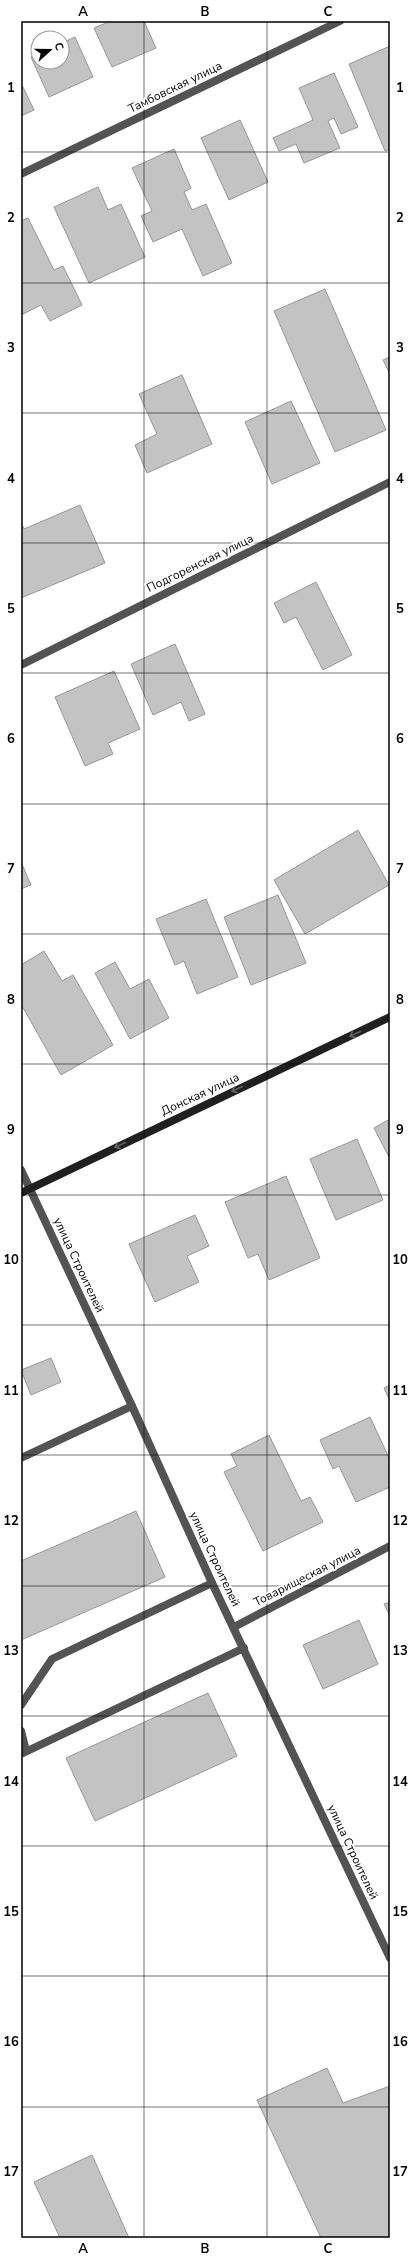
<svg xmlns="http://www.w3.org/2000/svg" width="411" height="2259" font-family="'Nunito Sans',sans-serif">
	<rect width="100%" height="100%" fill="#fff"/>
	<path fill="#c3c3c3" stroke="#979797" d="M111,21H144L156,48L112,67L94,28Z
		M75,37L93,77L49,97L31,57L38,54V62H62V43Z
		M390,46V149L385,151L349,64Z
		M334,73L358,127L341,134L334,118L328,121L340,148L304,163L296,144L279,151L273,138L313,120L299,88Z
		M21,83L34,110L21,116Z
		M240,120L268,182L229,200L201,138Z
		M174,149L191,188L184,192L192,210L206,204L232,263L203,276L182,229L153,242L141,216L152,211L132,168Z
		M98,187L108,210L121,204L145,257L89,283L54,207Z
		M28,218L54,270L63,266L82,305L50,321L41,305L21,315V221Z
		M325,289L386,430L335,452L274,311Z
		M390,357V374L383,360Z
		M182,375L212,444L147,473L135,445L157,434L139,394Z
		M291,401L320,463L272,484L245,422Z
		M80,505L105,563L21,598V522L24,529Z
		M316,582L352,655L323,670L296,617L284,623L274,603Z
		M175,644L205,714L189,721L181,702L153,715L131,664Z
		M114,671L140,729L108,743L113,754L85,766L55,697Z
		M358,830L389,885L305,934L274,880Z
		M21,862L31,885L21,889Z
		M278,895L306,963L251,985L224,917Z
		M206,899L238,977L197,994L184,961L175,965L156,919Z
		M44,951L62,981L73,975L113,1045L61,1075L21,1004V965Z
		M115,962L130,989L149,979L169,1018L130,1039L95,973Z
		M390,1119V1159L374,1128Z
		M357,1139L383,1200L336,1220L310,1159Z
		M286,1176L320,1258L269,1280L258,1254L248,1258L225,1202Z
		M195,1215L209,1246L187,1256L199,1282L155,1302L129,1244Z
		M51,1358L61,1382L31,1395L21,1370Z
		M390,1385V1401L384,1388Z
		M370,1417L390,1460V1487L356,1502L339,1466L333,1469L320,1440Z
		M269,1435L301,1501L310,1497L323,1522L263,1551L224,1472L237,1466L231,1454Z
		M136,1511L165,1577L21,1640V1561Z
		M390,1602V1616L384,1604Z
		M359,1620L378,1664L323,1689L303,1645Z
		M208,1693L237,1756L95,1821L66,1758Z
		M327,2068L343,2103L390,2086V2238H321L257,2100Z
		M92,2155L129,2238H60L34,2182Z"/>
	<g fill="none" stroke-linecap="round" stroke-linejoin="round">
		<path stroke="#535353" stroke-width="8" d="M21,1458L132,1406
			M21,1705L52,1659L212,1583
			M21,1731L26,1751
			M21,1754L244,1648"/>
		<path stroke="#535353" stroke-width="8" d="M21,174L340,21
			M21,665L390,482
			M21,1170L132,1406L212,1583L390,1958
			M234,1627L390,1546"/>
		<path stroke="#202020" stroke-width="8" d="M21,1193L390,1017"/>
	</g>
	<defs><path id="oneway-shaft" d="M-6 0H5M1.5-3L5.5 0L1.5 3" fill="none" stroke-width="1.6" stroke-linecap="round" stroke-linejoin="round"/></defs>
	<g stroke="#636363">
		<use href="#oneway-shaft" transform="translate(355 1034) rotate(155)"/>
		<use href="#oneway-shaft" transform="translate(237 1089) rotate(155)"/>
		<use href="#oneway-shaft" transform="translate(120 1145) rotate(155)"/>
	</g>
	<path fill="none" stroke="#000" stroke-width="1" stroke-opacity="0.55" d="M144,21V2238M267,21V2238M21,152H390M21,283H390M21,413H390M21,543H390M21,673H390M21,804H390M21,934H390M21,1064H390M21,1195H390M21,1325H390M21,1455H390M21,1586H390M21,1716H390M21,1846H390M21,1976H390M21,2107H390"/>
	<g text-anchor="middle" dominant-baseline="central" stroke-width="4" stroke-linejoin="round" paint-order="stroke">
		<g font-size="12" fill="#000" stroke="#fff">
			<text transform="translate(175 87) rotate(-26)">Тамбовская улица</text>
			<text transform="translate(200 563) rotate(-26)">Подгоренская улица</text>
			<text transform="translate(200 1094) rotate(-25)">Донская улица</text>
			<text transform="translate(79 1265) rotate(65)">улица Строителей</text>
			<text transform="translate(215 1559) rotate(65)">улица Строителей</text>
			<text transform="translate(307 1576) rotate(-27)">Товарищеская улица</text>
			<text transform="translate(353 1852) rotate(65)">улица Строителей</text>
		</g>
	</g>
	<rect width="411" height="2259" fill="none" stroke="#ffffff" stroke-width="44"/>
	<g transform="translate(50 50) rotate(69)"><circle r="19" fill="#ffffff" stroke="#999999"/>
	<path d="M0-3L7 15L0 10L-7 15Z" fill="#000000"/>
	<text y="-6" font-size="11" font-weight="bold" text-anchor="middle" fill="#000000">С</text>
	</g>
	<rect x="22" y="22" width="367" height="2215" fill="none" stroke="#000" stroke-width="1.5"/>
	<g font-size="13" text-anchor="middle" font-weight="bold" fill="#000">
		<text x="83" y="16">A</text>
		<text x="205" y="16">B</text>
		<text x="328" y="16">C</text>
		<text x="11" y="92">1</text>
		<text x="400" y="92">1</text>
		<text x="11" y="222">2</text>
		<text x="400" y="222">2</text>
		<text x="11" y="352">3</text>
		<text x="400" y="352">3</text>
		<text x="11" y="483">4</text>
		<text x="400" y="483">4</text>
		<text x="11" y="613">5</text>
		<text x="400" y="613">5</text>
		<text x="11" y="743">6</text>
		<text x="400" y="743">6</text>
		<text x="11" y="873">7</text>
		<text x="400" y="873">7</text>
		<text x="11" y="1004">8</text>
		<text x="400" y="1004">8</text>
		<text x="11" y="1134">9</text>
		<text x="400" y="1134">9</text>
		<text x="11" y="1264">10</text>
		<text x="400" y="1264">10</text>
		<text x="11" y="1395">11</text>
		<text x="400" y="1395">11</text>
		<text x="11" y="1525">12</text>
		<text x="400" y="1525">12</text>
		<text x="11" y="1655">13</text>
		<text x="400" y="1655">13</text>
		<text x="11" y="1786">14</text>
		<text x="400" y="1786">14</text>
		<text x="11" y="1916">15</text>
		<text x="400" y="1916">15</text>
		<text x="11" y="2046">16</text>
		<text x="400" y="2046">16</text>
		<text x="11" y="2176">17</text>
		<text x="400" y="2176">17</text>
		<text x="83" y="2253">A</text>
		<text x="205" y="2253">B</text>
		<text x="328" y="2253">C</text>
	</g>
</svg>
